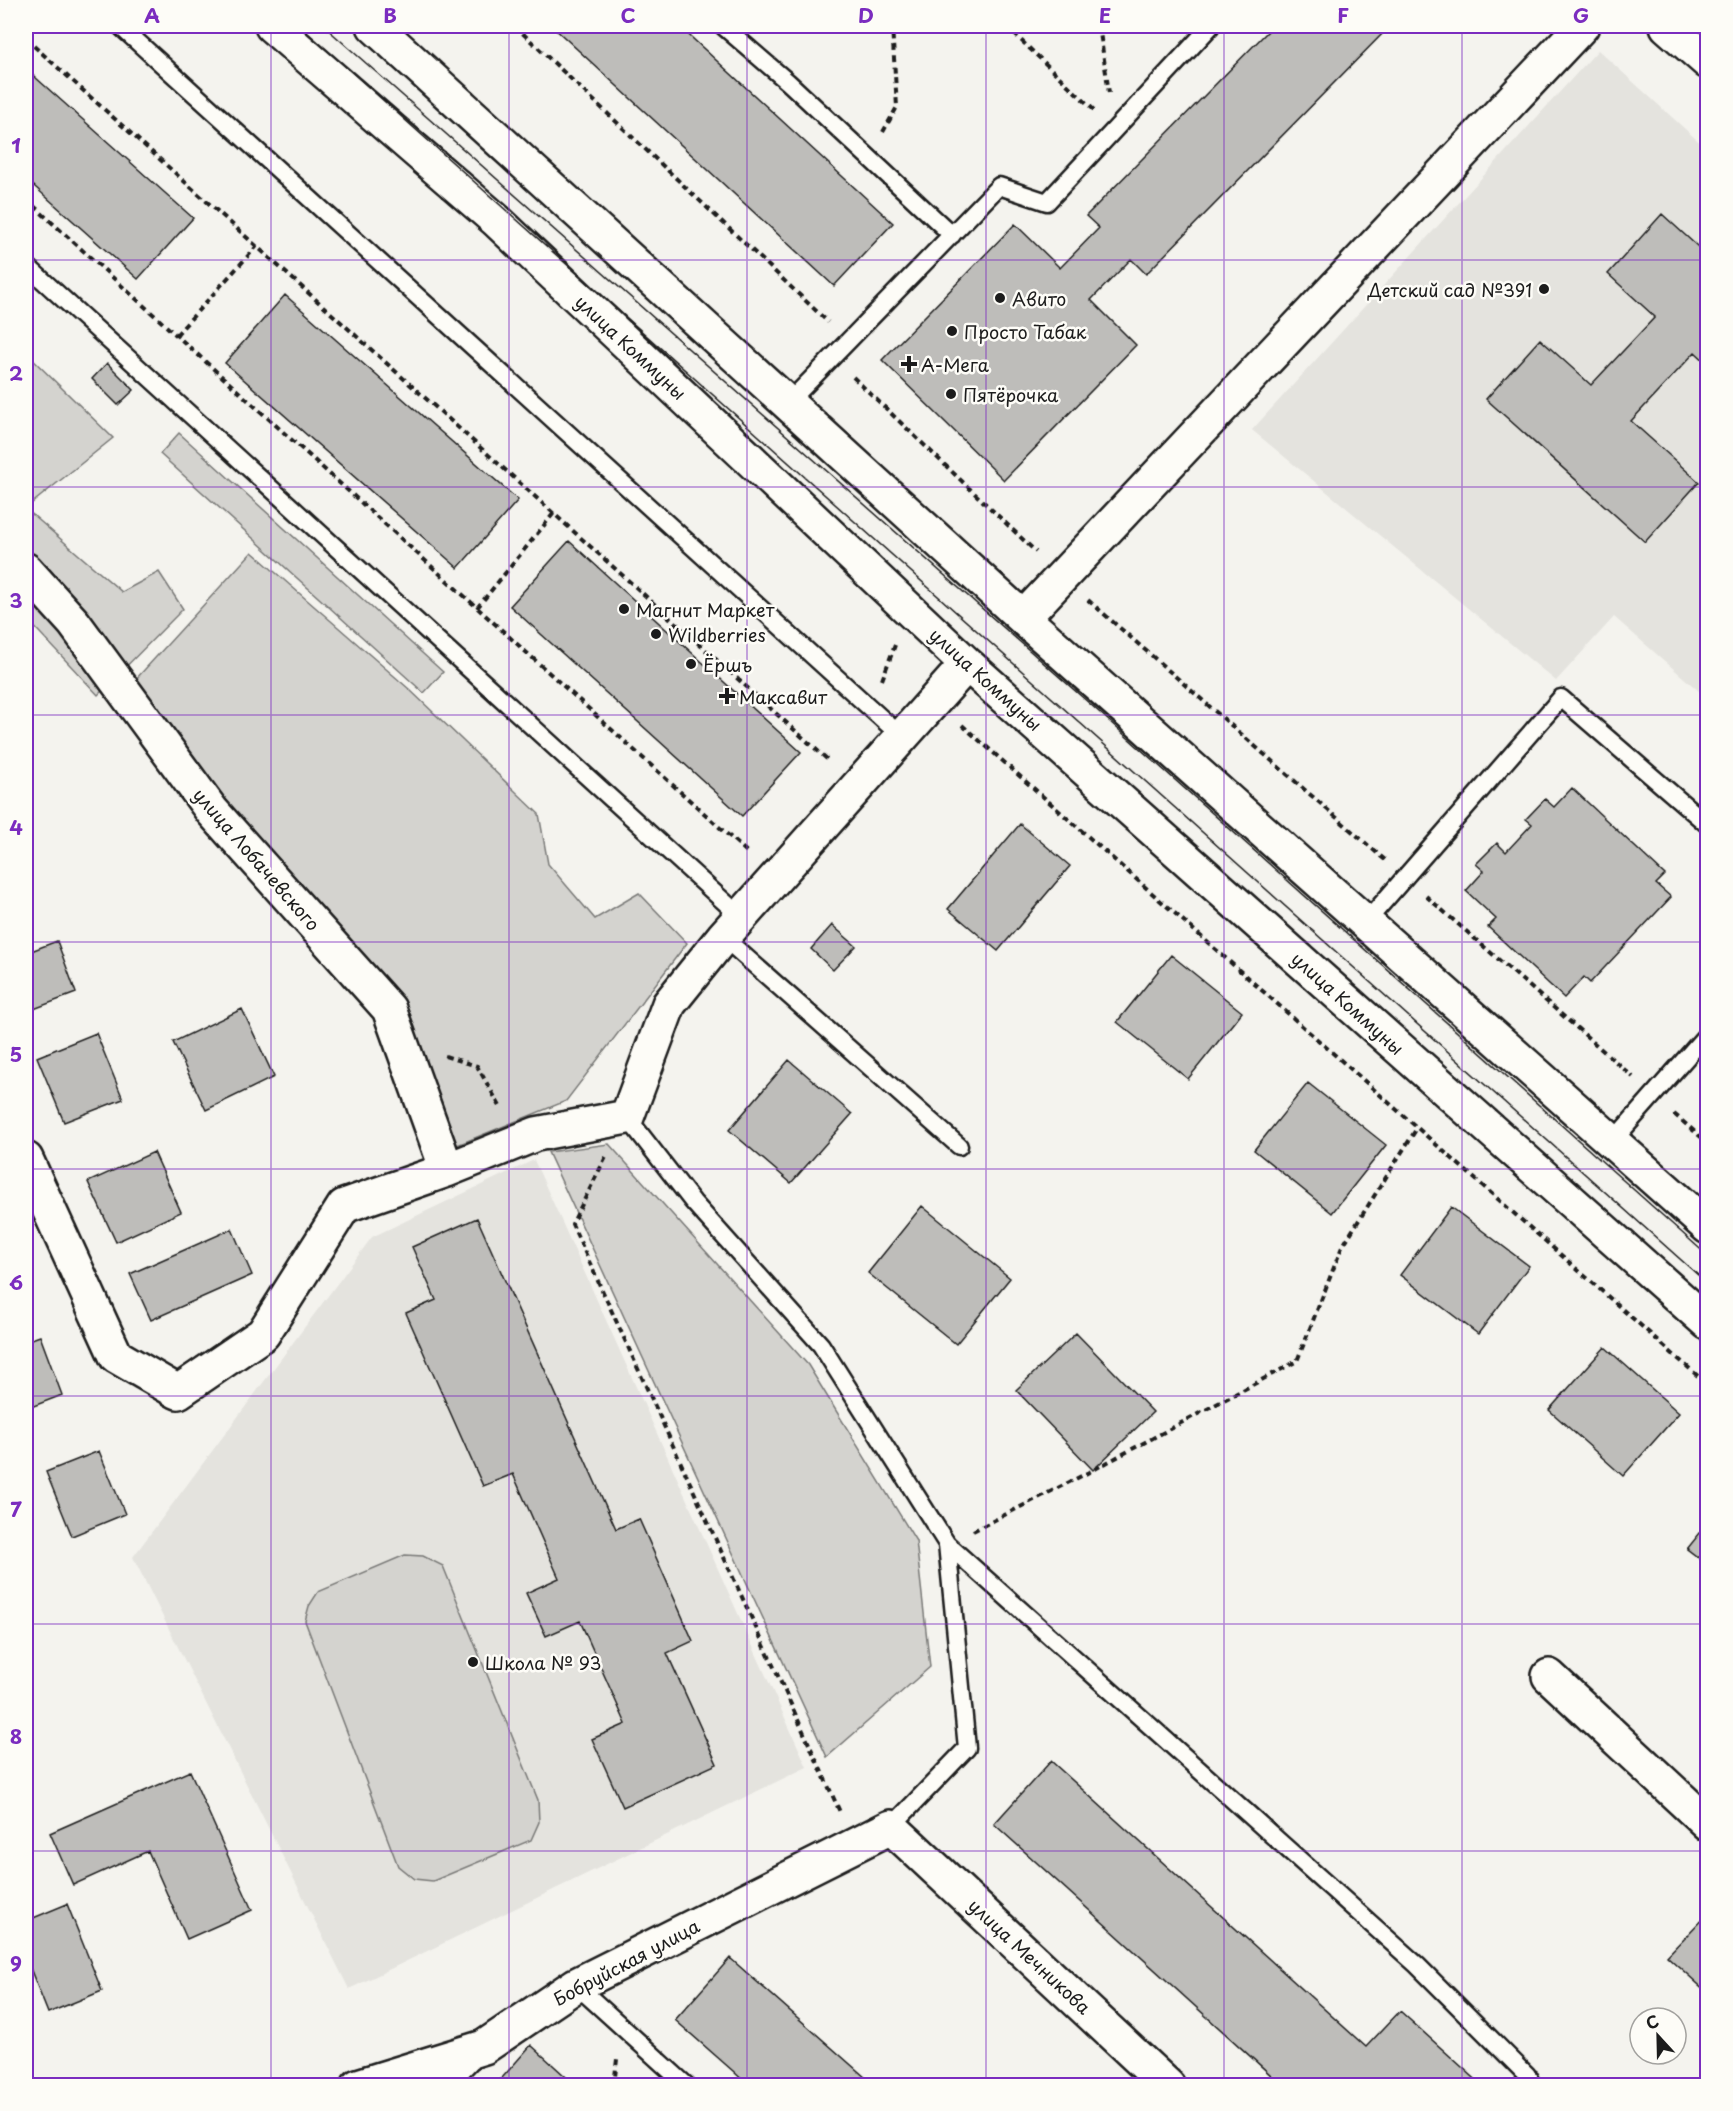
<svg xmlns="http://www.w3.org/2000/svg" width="1733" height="2111" font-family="'Playpen Sans',sans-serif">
	<rect width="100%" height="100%" fill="#f4f3ee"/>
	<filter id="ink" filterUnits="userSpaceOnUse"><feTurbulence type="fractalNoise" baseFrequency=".0167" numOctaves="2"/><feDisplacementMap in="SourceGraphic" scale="12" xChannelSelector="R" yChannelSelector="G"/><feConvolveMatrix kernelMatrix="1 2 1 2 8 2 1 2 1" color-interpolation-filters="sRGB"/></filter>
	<g filter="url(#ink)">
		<path fill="#e4e3de" d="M1598,50L1707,149V698L1614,617L1556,681L1252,430Z
			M534,1160L807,1767L349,1989L133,1557L372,1237Z"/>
		<path fill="#d4d3cf" stroke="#787876" stroke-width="1.5" d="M26,353L113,438L26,508Z
			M179,433L443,672L424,693L160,454Z
			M26,509L122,592L159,572L183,609L98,695L26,618Z
			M252,552L409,689L539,814L548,864L595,919L639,893L687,943L566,1101L450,1148L404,1007L231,811L135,680Z
			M609,1144L808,1365L916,1541L930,1667L827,1757L548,1152Z
			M405,1555L423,1556L443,1566L538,1800L539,1822L531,1840L433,1881L414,1879L398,1866L305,1621L309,1606L318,1592Z"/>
		<path fill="#bebdba" stroke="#1c1c1c" stroke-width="1.5" d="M552,26H679L893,223L834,286Z
			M1273,26H1390L1146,274L1131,259L1091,300L1136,345L1004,480L882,360L1015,224L1060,268L1099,228L1086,216Z
			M26,69L193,218L138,279L26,179Z
			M1662,214L1708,256V364L1695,352L1631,421L1699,482L1645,542L1486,399L1540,339L1591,385L1655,317L1608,274Z
			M285,295L518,500L458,568L225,363Z
			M107,363L134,390L118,405L92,379Z
			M569,541L801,752L742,816L510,606Z
			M1572,788L1665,875L1656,884L1671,897L1590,983L1584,977L1564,998L1488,927L1496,919L1466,891L1484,871L1476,864L1497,843L1506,852L1532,824L1526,819L1545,799L1554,807Z
			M1020,824L1070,866L998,951L948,909Z
			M832,925L856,946L833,970L811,949Z
			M57,941L76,993L26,1012V953Z
			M1171,955L1242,1012L1188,1079L1117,1022Z
			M242,1009L274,1077L206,1110L173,1042Z
			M96,1033L123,1099L64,1122L37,1057Z
			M789,1060L852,1114L791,1183L729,1130Z
			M1308,1083L1386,1145L1332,1213L1254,1150Z
			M154,1152L181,1212L116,1242L88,1182Z
			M922,1206L1010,1278L956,1344L868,1273Z
			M1451,1207L1529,1266L1478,1334L1400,1275Z
			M477,1218L616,1529L639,1519L693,1641L667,1653L717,1764L623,1807L592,1739L626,1724L580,1621L546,1636L526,1593L559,1578L513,1474L483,1486L406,1313L436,1300L412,1247Z
			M232,1229L252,1275L151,1320L130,1274Z
			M1076,1333L1153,1412L1093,1470L1016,1390Z
			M40,1336L62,1395L26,1409V1341Z
			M1605,1347L1679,1413L1623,1476L1549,1410Z
			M99,1451L125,1514L72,1536L46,1472Z
			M1708,1523V1565L1687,1549Z
			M1051,1761L1366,2047L1400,2011L1483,2086H1283L994,1824Z
			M190,1771L252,1910L187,1939L148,1851L73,1885L50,1833Z
			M67,1904L102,1991L48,2013L26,1958V1921Z
			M1708,1913V1993L1667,1956Z
			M730,1958L875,2086H749L733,2071L675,2020Z
			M531,2045L576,2086H495Z"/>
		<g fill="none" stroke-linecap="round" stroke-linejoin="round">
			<defs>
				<path id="lane" d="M120,26L902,737
					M723,26L788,82L952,235
					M26,265L741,917
					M787,404L999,186L1047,202L1211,26
					M1366,922L1561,698L1708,825
					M723,937L959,1146
					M627,1117L693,1202L821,1345L947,1544L1417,1965L1527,2075L1533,2086
					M1612,1142L1708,1033
					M891,1827L967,1748L947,1544
					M576,1985L687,2086
					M447,2086L476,2056"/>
				<path id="street" d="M272,26L496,220L967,664L1708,1323
					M374,26L1023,618L1708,1227
					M1667,26L1708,62
					M26,570L74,623L212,811L389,1009L447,1170
					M1023,618L1582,26
					M26,1159L116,1356L178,1392L263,1334L344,1206L447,1170L536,1134L627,1117L669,1004L723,937L967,664
					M1549,1676L1708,1824
					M358,2086L484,2047L576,1985L891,1827L1168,2086"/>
			</defs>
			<use href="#lane" stroke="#1c1c1c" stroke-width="21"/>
			<use href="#street" stroke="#1c1c1c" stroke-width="38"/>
			<path stroke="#1c1c1c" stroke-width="4" stroke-dasharray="6 4.5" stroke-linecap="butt" d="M515,26L828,322
				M1006,26L1094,110
				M1099,26L1109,93
				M26,39L829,761
				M883,132L897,107L892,26
				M26,199L749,854
				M176,335L257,246
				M853,377L1036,552
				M1088,600L1385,860
				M477,608L554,513
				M882,680L895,645
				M962,725L1708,1385
				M1426,896L1633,1077
				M445,1056L477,1066L501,1108
				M1674,1114L1708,1143
				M606,1157L572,1224L840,1812
				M973,1531L1093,1470L1297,1361L1342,1247L1417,1128
				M614,2086L617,2059"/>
			<use href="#lane" stroke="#fdfcf7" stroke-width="16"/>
			<use href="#street" stroke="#fdfcf7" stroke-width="33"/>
			<path stroke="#1c1c1c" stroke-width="1.5" d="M300,26L1708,1284
				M324,26L1090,704L1708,1256"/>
		</g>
	</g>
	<path fill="none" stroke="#7b2cbf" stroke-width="1.5" stroke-opacity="0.55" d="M271,26V2086M509,26V2086M747,26V2086M986,26V2086M1224,26V2086M1462,26V2086M26,260H1708M26,487H1708M26,715H1708M26,942H1708M26,1169H1708M26,1396H1708M26,1624H1708M26,1851H1708"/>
	<g fill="#1c1c1c" stroke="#fdfcf7" stroke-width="2">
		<circle cx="1544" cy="289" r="6"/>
		<circle cx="1000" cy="298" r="6"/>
		<circle cx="952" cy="331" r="6"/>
		<path d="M906 355h6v6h6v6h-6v6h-6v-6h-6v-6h6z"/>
		<circle cx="951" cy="394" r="6"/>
		<circle cx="624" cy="609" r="6"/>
		<circle cx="656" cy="634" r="6"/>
		<circle cx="691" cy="664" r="6"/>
		<path d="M724 687h6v6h6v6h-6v6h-6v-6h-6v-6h6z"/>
		<circle cx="473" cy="1662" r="6"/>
	</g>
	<g text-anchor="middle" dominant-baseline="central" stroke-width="5" stroke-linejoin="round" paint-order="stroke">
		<g font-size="18" fill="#1c1c1c" stroke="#fdfcf7" text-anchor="start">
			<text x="1532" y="289" text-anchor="end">Детский сад №391</text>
			<text x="1012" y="298">Авито</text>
			<text x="964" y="331">Просто Табак</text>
			<text x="921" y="364">А-Мега</text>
			<text x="963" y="394">Пятёрочка</text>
			<text x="636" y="609">Магнит Маркет</text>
			<text x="668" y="634">Wildberries</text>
			<text x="703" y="664">Ёршъ</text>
			<text x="739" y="696">Максавит</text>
			<text x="485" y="1662">Школа № 93</text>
		</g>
		<g font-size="18" fill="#1c1c1c" stroke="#fdfcf7">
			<text transform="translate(631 347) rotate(43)">улица Коммуны</text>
			<text transform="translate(986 679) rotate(42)">улица Коммуны</text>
			<text transform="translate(257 859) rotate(49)">улица Лобачевского</text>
			<text transform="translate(1348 1003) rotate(42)">улица Коммуны</text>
			<text transform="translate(1030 1956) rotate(43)">улица Мечникова</text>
			<text transform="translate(626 1962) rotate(-28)">Бобруйская улица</text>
		</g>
	</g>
	<rect width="1733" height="2111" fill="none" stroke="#fdfcf7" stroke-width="66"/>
	<g transform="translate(1658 2036) rotate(338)"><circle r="28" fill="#fdfcf7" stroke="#a3a29f" stroke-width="1.5"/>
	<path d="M0-4.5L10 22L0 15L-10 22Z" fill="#1c1c1c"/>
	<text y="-9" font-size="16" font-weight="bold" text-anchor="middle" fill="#1c1c1c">С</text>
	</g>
	<rect x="33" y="33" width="1667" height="2045" fill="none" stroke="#7b2cbf" stroke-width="2"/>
	<g font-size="20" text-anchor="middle" font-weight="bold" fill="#7b2cbf">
		<text x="152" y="23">A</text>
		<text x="390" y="23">B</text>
		<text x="628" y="23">C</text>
		<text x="866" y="23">D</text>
		<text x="1105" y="23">E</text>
		<text x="1343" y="23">F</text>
		<text x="1581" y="23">G</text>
		<text x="16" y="153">1</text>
		<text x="16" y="381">2</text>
		<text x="16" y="608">3</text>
		<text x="16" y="835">4</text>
		<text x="16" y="1062">5</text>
		<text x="16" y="1290">6</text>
		<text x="16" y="1517">7</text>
		<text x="16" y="1744">8</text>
		<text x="16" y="1971">9</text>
	</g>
</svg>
